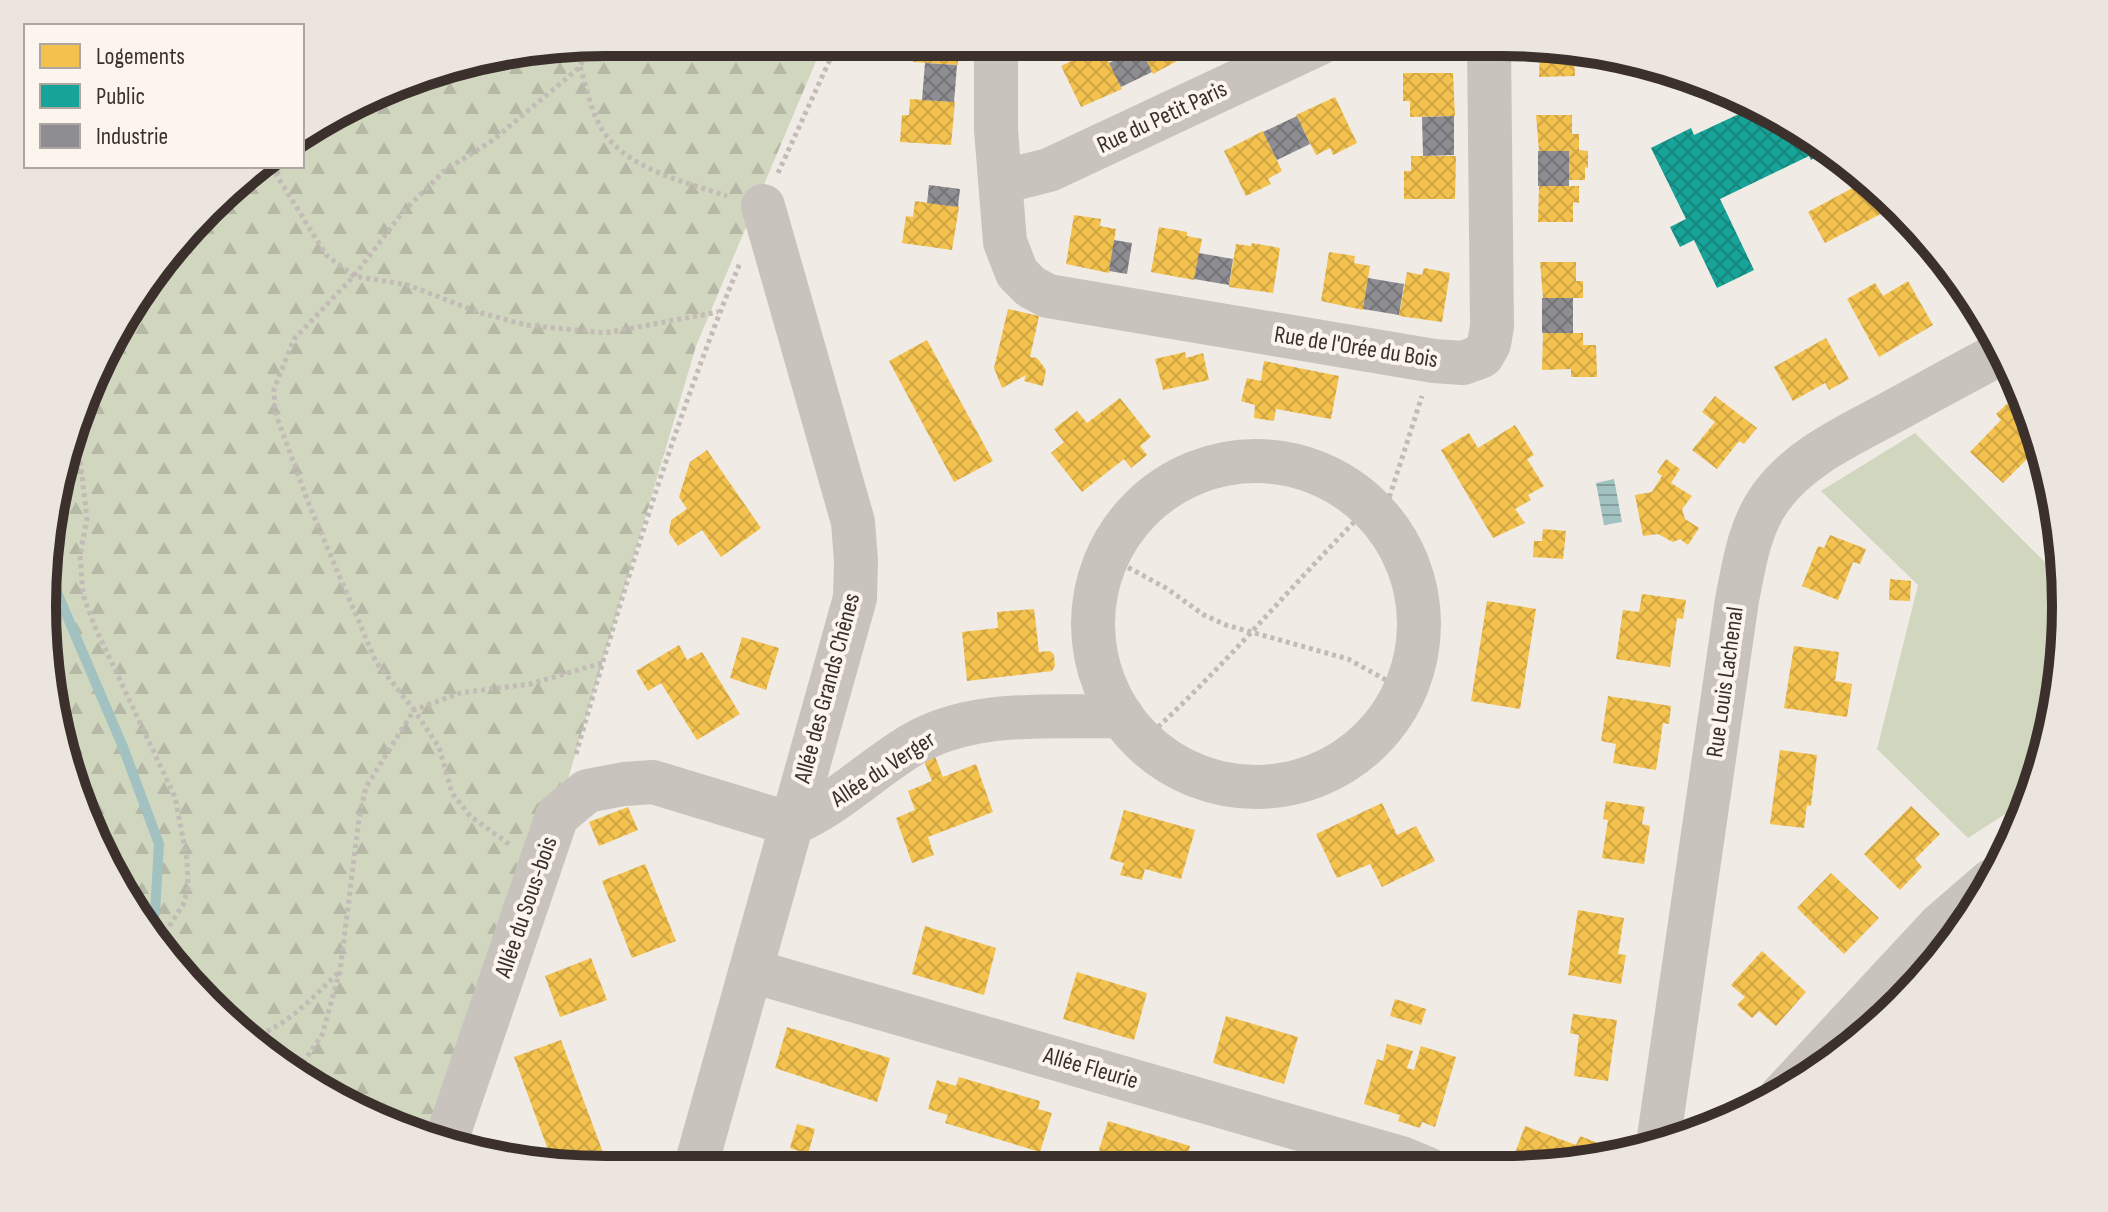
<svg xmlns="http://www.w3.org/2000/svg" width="2108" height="1212" font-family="'Sofia Sans Condensed',sans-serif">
	<defs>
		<pattern id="forest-firs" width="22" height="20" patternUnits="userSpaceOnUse" patternTransform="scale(2)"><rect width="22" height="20" fill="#d1d6bf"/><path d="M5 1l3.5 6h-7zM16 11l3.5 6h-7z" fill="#b4b8a4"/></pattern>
		<pattern id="water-rules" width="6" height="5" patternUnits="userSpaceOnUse" patternTransform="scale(2)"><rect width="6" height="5" fill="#a1c2c1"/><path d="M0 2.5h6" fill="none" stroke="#849e9d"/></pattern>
		<pattern id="homes-cross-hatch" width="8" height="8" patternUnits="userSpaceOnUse" patternTransform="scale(2)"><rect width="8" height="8" fill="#f2c14e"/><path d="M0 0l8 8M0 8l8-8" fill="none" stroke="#d0a644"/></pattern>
		<pattern id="public-cross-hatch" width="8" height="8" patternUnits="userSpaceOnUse" patternTransform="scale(2)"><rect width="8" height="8" fill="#17a398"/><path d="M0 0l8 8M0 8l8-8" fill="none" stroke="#16857c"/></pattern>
		<pattern id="industry-cross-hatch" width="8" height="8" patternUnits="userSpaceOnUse" patternTransform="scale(2)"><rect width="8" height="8" fill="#8d8d92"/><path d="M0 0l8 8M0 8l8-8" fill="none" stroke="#747477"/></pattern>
	</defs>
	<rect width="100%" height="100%" fill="#f0ebe5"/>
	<path fill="#d1d6bf" d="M1915,433L2064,581L2066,606L2055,716L2030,798L1968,838L1877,749L1918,585L1821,491Z"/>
	<path fill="url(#forest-firs)" d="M606,42H824L696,346L557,816L424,1140L293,1075L159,950L72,788L43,642L61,460L137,292L256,166H302V137L425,72Z"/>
	<path fill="url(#water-rules)" d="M1614,479L1622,522L1604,525L1596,483Z"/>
	<path fill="url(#homes-cross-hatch)" d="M908,42H958V65L913,62L915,46L908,45Z
		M1138,43H1187L1192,53L1153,74Z
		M1540,43L1580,51V56H1574L1575,76L1539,77Z
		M1103,50L1122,89L1081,107L1061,66L1088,53L1089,57Z
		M1403,73H1453L1455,116L1410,117V101H1403Z
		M1335,97L1357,143L1333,155L1330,148L1316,155L1296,115Z
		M910,99L955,102L951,145L900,142L902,115H909Z
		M1536,115H1572V134H1579V150L1588,151V168L1585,167V180H1569V151H1539Z
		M1263,131L1282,171L1268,179L1271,184L1246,196L1224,151Z
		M1411,156H1456L1455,199H1404V171H1411Z
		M1864,177L1898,205L1825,243L1808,212L1858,185L1856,181Z
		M1539,186H1579V203L1573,202V222H1538Z
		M915,201L959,207L952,250L902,243L906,216L913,217Z
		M1074,215L1101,219L1100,226L1116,229L1109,273L1066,264Z
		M1159,227L1187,232V236L1202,239L1194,280L1151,272Z
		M1252,243L1280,248L1273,293L1229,287L1236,244L1251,246Z
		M1329,252L1355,256L1354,263L1370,266L1363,310L1321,301Z
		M1540,262H1576V281H1583V298H1543Z
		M1424,268L1450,273L1442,322L1399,316L1407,272L1422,275Z
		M1908,281L1933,325L1879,357L1847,299L1875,283L1883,296Z
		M1008,309L1039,316L1030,357L1037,358L1046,370L1043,386L1024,381L1026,375L1002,388L994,368Z
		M1543,333H1583V345H1596L1597,377H1571V369L1542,370Z
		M1826,338L1849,379L1829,390L1825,383L1793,401L1774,367Z
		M927,340L993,461L954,482L889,361Z
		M1185,352L1186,358L1203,353L1209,380L1163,390L1155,359Z
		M1264,361L1339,376L1331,419L1276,409L1274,421L1254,418L1255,405L1241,401L1247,378L1261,381Z
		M1715,396L1757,428L1744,444L1739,441L1717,469L1692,450L1715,422L1702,412Z
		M1120,398L1151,437L1140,446L1147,455L1131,468L1124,459L1082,492L1051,453L1064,442L1054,429L1077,411L1087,423Z
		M2009,402L2034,426L2040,446L2003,483L1970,452L2001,420L1996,414Z
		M1515,425L1534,455L1527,459L1544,486L1528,495L1531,500L1515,509L1525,523L1493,538L1441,450L1469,433L1478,448Z
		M707,450L761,528L721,557L702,530L678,546L669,533L671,520L687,509L679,497L690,462Z
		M1666,459L1680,469L1671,483L1692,496L1682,509L1685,519L1699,528L1688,545L1680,539L1673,542L1658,534L1643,536L1635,495L1652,492L1662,476L1657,472Z
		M1543,529L1566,531L1563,559L1533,557L1534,541H1542Z
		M1830,535L1866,549L1860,564L1853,562L1838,600L1802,586L1818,546L1824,548Z
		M1890,579L1911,581L1910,601L1889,600Z
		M1642,594L1686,600L1683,619L1677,618L1670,667L1616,659L1623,610L1639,612Z
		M1487,601L1536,609L1520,709L1471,701Z
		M1034,609L1039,652L1050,651L1054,655L1055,666L1052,671L967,681L962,632L998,628L997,612Z
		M742,637L779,648L766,690L730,678Z
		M679,645L687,660L702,652L740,714L697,740L661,683L648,691L636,671Z
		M1794,646L1839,652L1835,681L1852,684L1847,717L1784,708Z
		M1608,696L1671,706L1669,724L1663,723L1656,770L1613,763L1616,744L1601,741Z
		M1780,750L1817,755L1811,806L1807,805L1804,828L1770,824Z
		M934,754L943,777L976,764L993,812L928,837L934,855L912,863L896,818L915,810L908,791L932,781L924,761Z
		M1606,801L1645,807L1642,824L1650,826L1644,864L1602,858L1608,820L1603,819Z
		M1382,803L1397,835L1416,826L1435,861L1382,887L1370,864L1337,878L1316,834Z
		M1911,806L1940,834L1915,859L1922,867L1900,890L1864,854Z
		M628,807L638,830L599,846L589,822Z
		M1124,810L1195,830L1181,879L1145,869L1142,880L1120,875L1124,863L1110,859Z
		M645,864L676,941L632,958L602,881Z
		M1831,873L1879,918L1844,954L1797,908Z
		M1578,910L1624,918L1618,954L1626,955L1621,984L1568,975Z
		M925,926L996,948L984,995L912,974Z
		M1762,951L1806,992L1776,1026L1759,1011L1752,1018L1737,1005L1745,997L1731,985Z
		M591,958L607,1000L560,1017L545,976Z
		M1077,972L1147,993L1134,1040L1063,1019Z
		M1395,999L1426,1009L1421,1025L1390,1016Z
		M1573,1014L1617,1020L1608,1081L1574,1076L1579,1035L1570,1033Z
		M1226,1016L1298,1037L1284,1084L1213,1063Z
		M787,1027L890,1058L877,1102L775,1068Z
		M561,1040L604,1155L568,1169L554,1166L514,1057Z
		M1387,1044L1413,1051L1407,1068L1414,1070L1421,1046L1456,1057L1435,1127L1422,1122L1420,1128L1398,1121L1400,1115L1364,1104L1377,1059L1383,1061Z
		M959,1077L1040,1101L1038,1109L1052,1113L1040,1152L945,1123L948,1115L928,1109L937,1080L956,1086Z
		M1108,1121L1190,1146L1184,1169H1103L1094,1166Z
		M797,1124L815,1129L808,1154L790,1148Z
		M1525,1126L1576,1145L1580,1136L1598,1143L1592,1158L1532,1169L1512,1161Z"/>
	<path fill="url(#public-cross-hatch)" d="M1754,107L1815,137L1832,150L1811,160L1809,156L1720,199L1754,270L1717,288L1694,240L1680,247L1670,227L1686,219L1651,148L1691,128L1694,135Z"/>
	<path fill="url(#industry-cross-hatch)" d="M1141,48L1152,72L1121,87L1109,63Z
		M925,63L957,65L954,102L922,100Z
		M1297,116L1310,144L1277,160L1263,132Z
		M1454,116V155L1423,156L1422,117Z
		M1538,151H1569V186H1538Z
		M929,185L960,189L958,207L927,203Z
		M1114,240L1132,243L1127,274L1109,271Z
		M1199,253L1233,259L1229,285L1194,279Z
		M1368,278L1404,284L1399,315L1363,309Z
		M1542,298H1573V333H1542Z"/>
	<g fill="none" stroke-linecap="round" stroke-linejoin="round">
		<path stroke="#a1c2c1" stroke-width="10" d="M50,576L123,747L159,844L155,913L149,931"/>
		<path stroke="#c2bbb6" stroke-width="5" stroke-dasharray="4 4" stroke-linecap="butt" d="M580,67C586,84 589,104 597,120C618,168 683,181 727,196
			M271,166L326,255L354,276L408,285L478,312L526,325L605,333L718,312
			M778,173L838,42
			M86,406L79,450L87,519L80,555L83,595L95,627L175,797L187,859L188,889L183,905L157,945
			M1382,520L1422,396
			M1107,556L1166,588L1204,615L1226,625L1348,659L1406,691
			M1158,727C1234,656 1297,579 1370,506
			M576,754C624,588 674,422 740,263
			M509,844L470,816L452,793L439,747L414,710L460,693L530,684L602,663
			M252,1037C288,1026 313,997 339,972
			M294,1076L322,1035L340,971L359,819L366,787L414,710L376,662L310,507L275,412L274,389L294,339L354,276L402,213L444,171L493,140L580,67L588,45"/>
		<path stroke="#c9c3be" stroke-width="44" d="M996,43V130L1005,242L1017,273L1031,287L1048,296L1434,361L1463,363L1482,356L1489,344L1492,326L1489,43
			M1001,182L1049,170L1320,43
			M1093 624a163 163 0 1 1 326 0a163 163 0 1 1-326 0Z
			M752,971L1404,1159L1428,1169
			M1781,1096L1939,926L1991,881
			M445,1144L557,816L587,791L624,784L653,782L791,824C835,806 869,771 910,746C972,708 1051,718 1122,716
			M1658,1144L1737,600C1744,565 1749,527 1771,497C1800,457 1848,436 1890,413C1927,393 1965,372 2003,352
			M695,1169L855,598L856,561L853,522L763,206"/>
	</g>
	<g text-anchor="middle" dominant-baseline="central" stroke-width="8" stroke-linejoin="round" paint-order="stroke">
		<g font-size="24" fill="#3b302b" stroke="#fbf5ee">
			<text transform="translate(1162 117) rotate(-25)">Rue du Petit Paris</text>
			<text transform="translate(1356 347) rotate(9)">Rue de l'Orée du Bois</text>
			<text transform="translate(1725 682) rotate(-82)">Rue Louis Lachenal</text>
			<text transform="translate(827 688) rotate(-75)">Allée des Grands Chênes</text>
			<text transform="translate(883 769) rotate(-33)">Allée du Verger</text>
			<text transform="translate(526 907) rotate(-71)">Allée du Sous-bois</text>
			<text transform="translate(1091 1068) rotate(16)">Allée Fleurie</text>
		</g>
	</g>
	<path d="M0 0H2108V1212H0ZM606 56H1502A550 550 0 0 1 2052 606V606A550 550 0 0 1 1502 1156H606A550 550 0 0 1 56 606V606A550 550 0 0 1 606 56Z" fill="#ece5de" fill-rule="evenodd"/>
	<path fill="none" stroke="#3b302b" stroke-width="10" d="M606 56H1502A550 550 0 0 1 2052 606V606A550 550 0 0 1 1502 1156H606A550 550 0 0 1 56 606V606A550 550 0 0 1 606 56Z"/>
	<rect x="24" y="24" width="280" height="144" fill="#fbf5ee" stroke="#aea6a0" stroke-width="2"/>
	<rect x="40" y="44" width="40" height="24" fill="#f2c14e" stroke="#aea6a0" stroke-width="2"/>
	<text x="96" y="64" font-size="24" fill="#3b302b">Logements</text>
	<rect x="40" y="84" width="40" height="24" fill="#17a398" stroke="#aea6a0" stroke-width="2"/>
	<text x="96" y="104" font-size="24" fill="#3b302b">Public</text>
	<rect x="40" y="124" width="40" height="24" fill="#8d8d92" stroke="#aea6a0" stroke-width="2"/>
	<text x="96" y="144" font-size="24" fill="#3b302b">Industrie</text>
</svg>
